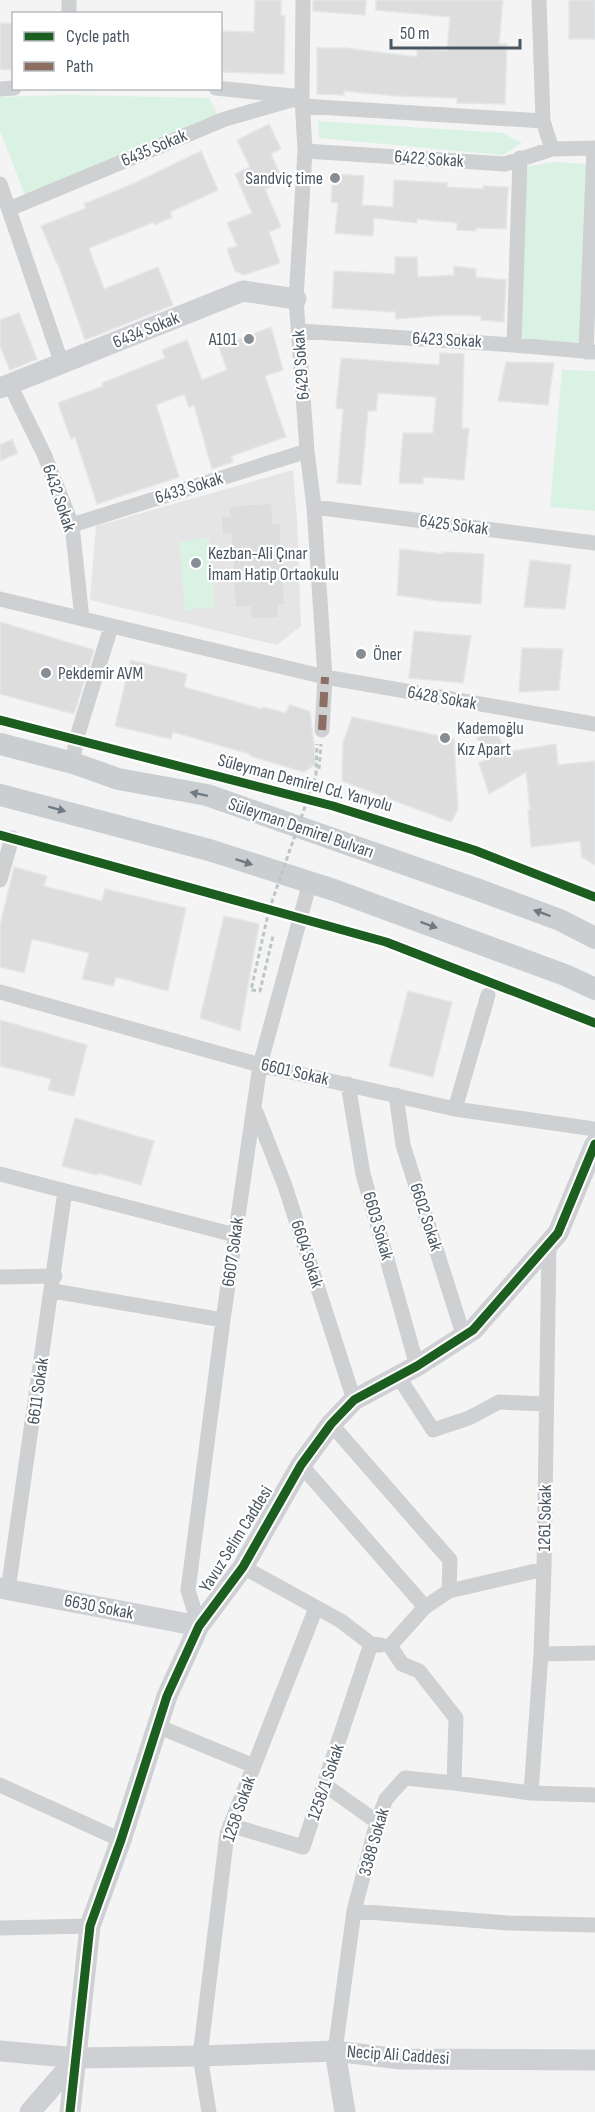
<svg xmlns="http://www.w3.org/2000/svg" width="595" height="2112" font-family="'Sofia Sans Condensed',sans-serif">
	<rect width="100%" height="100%" fill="#f4f4f4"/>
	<path fill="#e6e5e6" d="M293,470L297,520L301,626L277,645L90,600L96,526Z"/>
	<path fill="#d9f2e3" d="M67,95L209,98L218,115L25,195L0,131V97Z
		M318,121L503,133L522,143L503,155L319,138Z
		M554,162L586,164V352L514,345L526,167Z
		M562,370L595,371V511L550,507Z
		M209,538L215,607L185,610L179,542Z"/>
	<path fill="#ddddde" stroke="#e5e6e7" stroke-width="1.5" d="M255,0H281V16H285L284,74L220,72V31L254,32Z
		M313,0H366L365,15L313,11Z
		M376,0H503L499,44H507L505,104L457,103V98L398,96L344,91V95L317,94V48H345L417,57V49L447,51L450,17L376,10Z
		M569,0H595V39H569Z
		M0,23L14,24V70L0,69Z
		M269,124L281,149L271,154L283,181L265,189L281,227L269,232L280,263L244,275L235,271L227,249L237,246L227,223L252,213L235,174L250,167L237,140Z
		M201,151L218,190L170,212L172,217L155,225L154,222L89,248L104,289L158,267L173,305L85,340L58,264H57L41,226L86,208L84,204L135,183Z
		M333,174L364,176L362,205L393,207L394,180L448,183L447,187L483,189V186L508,187L506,229L476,228V231L457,230V223L417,219V223L374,218L373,236L335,233L338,203L331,202Z
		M395,257H417L418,277L454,275V266L476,269V277L506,280L504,322L481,320V316L446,315L396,319L395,312L332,308L334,271L395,274Z
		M19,313L37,359L10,370L0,346V320Z
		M271,327L283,370L265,376L286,437L231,456L233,462L212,469L194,405L189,407L184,394L156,405L179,477L97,504L75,437L71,439L58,403L103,386L102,383L165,358L162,350L187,340L202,380L227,370L219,347Z
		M440,353L464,354L462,429L469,428L464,480L423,477V484L399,483L403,433H433L436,397L378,393L376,411H368L361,485L337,483L343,409L336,408L341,358L439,365Z
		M506,362L554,363L548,405L498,401Z
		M12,439L18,453L0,461V445Z
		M272,503L273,523H280L285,605H278L279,618L251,619L250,607L235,608L231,534L222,535L221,517L230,516L229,506Z
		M400,549L443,554V552L484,554L481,604L438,601L397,595Z
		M530,560L571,565L565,609L524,607Z
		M0,622L94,650L74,714L0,694Z
		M414,631L471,636L463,683L409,678Z
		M522,648L563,649L559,690L519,692Z
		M131,660L187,674L184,687L262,709L263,707L285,713L290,705L310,711L316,764L304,772L250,756V754L173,732L171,739L115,726Z
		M352,717L454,739L458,809L451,822L342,781L343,743Z
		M494,726L506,752L556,744L558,765L595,761V865L582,857L580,841L531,847L528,810H530L526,772L489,794L479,763L489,758L477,738Z
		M14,867L47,876L44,886L102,901L105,889L186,908L168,991L116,977L113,986L82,979L89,953L32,939L24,973L0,967V926Z
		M224,916L259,924L240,1031L200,1018Z
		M408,991L452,1002L433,1077L389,1066Z
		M0,1020L87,1045L74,1096L48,1090L51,1079L0,1066Z
		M75,1118L154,1141L141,1185L98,1173L97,1175L62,1166Z"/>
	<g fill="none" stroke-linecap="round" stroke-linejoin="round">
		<path stroke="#bcc7c4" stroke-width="3" stroke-dasharray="4.5 3" stroke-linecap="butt" d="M319,769L321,744
			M316,775L317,744
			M269,910L251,990L260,991L273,936"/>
		<path stroke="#ced0d2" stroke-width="15" d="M303,0L302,97L305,151L296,299L307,451L314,507L325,677L322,730
			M539,0L543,121L552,149
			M69,14V0
			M216,88L293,96
			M0,89L14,88
			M302,106L543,121
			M305,151L505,164L552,149L595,148
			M0,184L62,364
			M9,209L225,119L302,97
			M299,331L514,345L595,352
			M514,345L520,158
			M586,352L594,148
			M10,385L44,454L72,525L82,619
			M314,507L595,543
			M72,525L307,451
			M0,599L325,677L595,724
			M73,763L76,740L111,627
			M0,880L12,838
			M0,992L260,1065L455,1109L595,1129
			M348,1084L363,1174L417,1366
			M396,1095L403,1145L464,1337
			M455,1109L488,995
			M256,1112L285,1186L354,1400
			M0,1174L235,1235
			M0,1277L55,1276
			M53,1291L223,1320
			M398,1376L433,1430L469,1418L499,1402L546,1404
			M331,1424L450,1560L449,1591
			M301,1465L425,1607
			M243,1567L341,1621L371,1644L381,1645
			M8,1590L65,1191
			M199,1626L188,1590L223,1320L260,1065L310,882
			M541,1654L595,1653
			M157,1726L254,1766
			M454,1783L531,1793L595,1795
			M0,1785L121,1840
			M325,1785L377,1822
			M531,1793L541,1654L544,1569L549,1244
			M230,1825L303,1847L371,1644
			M354,1911L508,1923L595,1925
			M0,1928L90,1926
			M335,2051L354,1911L377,1822L386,1799L405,1778L454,1783L456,1718L419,1671L402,1664L390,1646L425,1607L449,1591L544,1569
			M209,2112L200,2056L227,1834L316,1608"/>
		<path stroke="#ced0d4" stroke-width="21" d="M0,388L243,291L296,299
			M0,1588L199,1626
			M0,2051L77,2058L200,2056L335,2051L400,2059L595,2060
			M335,2051L345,2112
			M30,2112L77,2058
			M70,2112L90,1926L121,1840L167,1696L199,1626L243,1567L301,1465L331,1424L354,1400L417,1366L473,1330L558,1233L595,1144"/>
		<path stroke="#caced1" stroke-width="22" d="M0,744L73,763L118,779L207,795L479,890L560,920L595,938
			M0,795L209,850L334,890L565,975L595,989"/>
		<path stroke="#bcc7c4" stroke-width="3" stroke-dasharray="4.5 3" stroke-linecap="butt" d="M269,910L316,775"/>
		<path stroke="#8d6e63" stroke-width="8" stroke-dasharray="15 8" stroke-linecap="butt" d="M322,730L325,677"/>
		<defs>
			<path id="cycleway" d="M0,720L333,806L474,850L595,897
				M0,835L386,942L595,1023
				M70,2112L90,1926L121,1840L167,1696L199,1626L243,1567L301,1465L331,1424L354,1400L417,1366L473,1330L558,1233L595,1144"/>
		</defs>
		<use href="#cycleway" stroke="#fff" stroke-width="13"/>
		<use href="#cycleway" stroke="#1b5e20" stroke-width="9"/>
	</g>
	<defs><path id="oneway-solid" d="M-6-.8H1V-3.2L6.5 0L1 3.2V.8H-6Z" transform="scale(1.5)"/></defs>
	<g fill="#707a83">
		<use href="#oneway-solid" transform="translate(199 794) rotate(-168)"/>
		<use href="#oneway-solid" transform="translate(57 809) rotate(15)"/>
		<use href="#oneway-solid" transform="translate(244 862) rotate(18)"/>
		<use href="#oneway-solid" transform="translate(542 913) rotate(-160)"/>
		<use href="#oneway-solid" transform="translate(429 925) rotate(20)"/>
	</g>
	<g fill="#868d94" stroke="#fff" stroke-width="2">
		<circle cx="335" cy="178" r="6"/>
		<circle cx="249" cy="339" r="6"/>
		<circle cx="196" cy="563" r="6"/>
		<circle cx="361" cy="654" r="6"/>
		<circle cx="46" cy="673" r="6"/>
		<circle cx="445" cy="738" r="6"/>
	</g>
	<g text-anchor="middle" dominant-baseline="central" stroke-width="4.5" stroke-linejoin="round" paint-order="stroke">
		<g font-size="18" fill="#4a5661" stroke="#fff">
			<text transform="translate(154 148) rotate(-23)">6435 Sokak</text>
			<text transform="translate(429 159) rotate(4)">6422 Sokak</text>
			<text transform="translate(146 330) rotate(-22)">6434 Sokak</text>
			<text transform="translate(447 340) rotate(3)">6423 Sokak</text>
			<text transform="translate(301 365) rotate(-94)">6429 Sokak</text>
			<text transform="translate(189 488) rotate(-17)">6433 Sokak</text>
			<text transform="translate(59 498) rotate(71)">6432 Sokak</text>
			<text transform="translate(454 525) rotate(7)">6425 Sokak</text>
			<text transform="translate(442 698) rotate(10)">6428 Sokak</text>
			<text transform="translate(305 783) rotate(15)">Süleyman Demirel Cd. Yanyolu</text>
			<text transform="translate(301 828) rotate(19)">Süleyman Demirel Bulvarı</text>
			<text transform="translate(295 1072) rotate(13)">6601 Sokak</text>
			<text transform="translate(426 1217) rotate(72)">6602 Sokak</text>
			<text transform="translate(378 1226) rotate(74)">6603 Sokak</text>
			<text transform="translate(233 1252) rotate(-82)">6607 Sokak</text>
			<text transform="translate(307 1254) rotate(72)">6604 Sokak</text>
			<text transform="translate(38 1391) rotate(-82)">6611 Sokak</text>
			<text transform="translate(545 1518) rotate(-89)">1261 Sokak</text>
			<text transform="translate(236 1539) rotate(-58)">Yavuz Selim Caddesi</text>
			<text transform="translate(99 1607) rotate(11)">6630 Sokak</text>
			<text transform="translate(326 1782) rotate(-71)">1258/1 Sokak</text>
			<text transform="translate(239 1809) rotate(-71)">1258 Sokak</text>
			<text transform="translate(374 1842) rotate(-74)">3388 Sokak</text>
			<text transform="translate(398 2055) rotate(4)">Necip Ali Caddesi</text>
		</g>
		<g font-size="18" fill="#4a5661" stroke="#fff" text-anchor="start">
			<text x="323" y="178" text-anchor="end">Sandviç time</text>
			<text x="237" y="339" text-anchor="end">A101</text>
			<text x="208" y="553">Kezban-Ali Çınar<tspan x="208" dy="21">İmam Hatip Ortaokulu</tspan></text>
			<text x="373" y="654">Öner</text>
			<text x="58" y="673">Pekdemir AVM</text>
			<text x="457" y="728">Kademoğlu<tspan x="457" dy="21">Kız Apart</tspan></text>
		</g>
	</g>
	<rect x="12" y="12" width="210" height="78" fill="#ffffff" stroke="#b7bbc0" stroke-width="1.5"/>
	<rect x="24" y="32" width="30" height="9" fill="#1b5e20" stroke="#b7bbc0" stroke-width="1.5"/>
	<text x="66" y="42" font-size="18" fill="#4a5661">Cycle path</text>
	<rect x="24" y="62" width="30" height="9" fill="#8d6e63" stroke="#b7bbc0" stroke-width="1.5"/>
	<text x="66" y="72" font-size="18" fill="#4a5661">Path</text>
	<path d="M391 39v9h129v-9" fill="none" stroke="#4a5661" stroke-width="3"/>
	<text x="400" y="39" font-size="18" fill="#4a5661" stroke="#ffffff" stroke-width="4.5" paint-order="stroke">50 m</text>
</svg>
